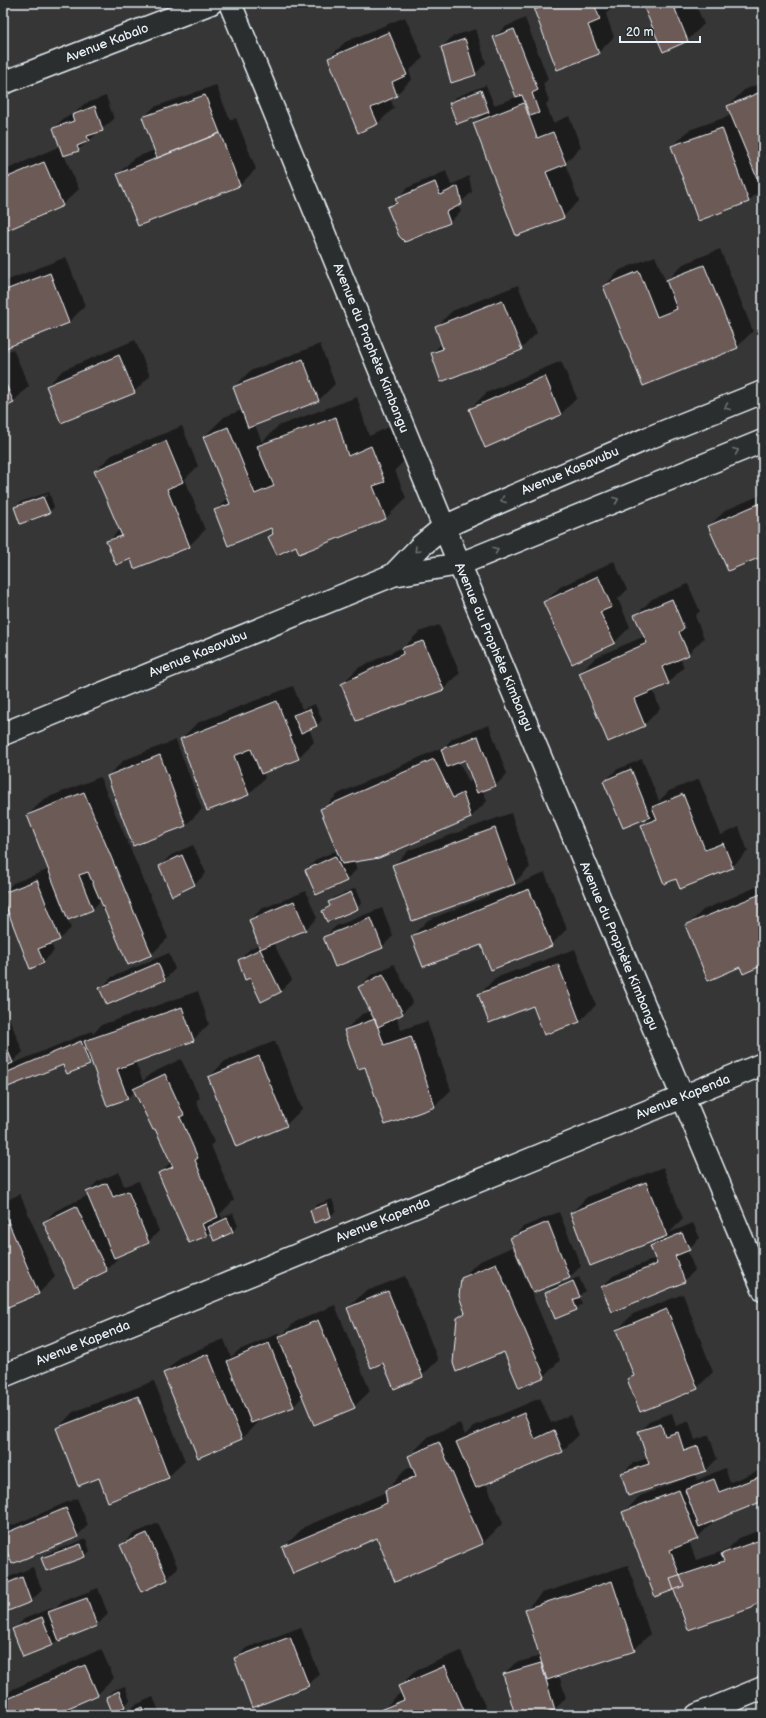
<svg xmlns="http://www.w3.org/2000/svg" width="766" height="1718" font-family="'Balsamiq Sans',sans-serif">
	<rect width="100%" height="100%" fill="#373636"/>
	<filter id="ink" filterUnits="userSpaceOnUse"><feTurbulence type="fractalNoise" baseFrequency=".025" numOctaves="2"/><feDisplacementMap in="SourceGraphic" scale="8" xChannelSelector="R" yChannelSelector="G"/><feConvolveMatrix kernelMatrix="1 2 1 2 8 2 1 2 1" color-interpolation-filters="sRGB"/></filter>
	<g filter="url(#ink)">
		<path fill="#0007" fill-rule="evenodd" d="M543,3H616L606,14L614,37L598,53L536,10Z
			M643,3H695L704,24L688,40L663,50Z
			M405,17L423,58L409,71L412,79L396,95L390,98L394,108L377,124L329,58L345,42Z
			M525,18L548,79L543,84L549,101L546,104L553,123L569,116L581,147L565,163L579,201L563,217L474,123L485,112L450,103L456,97L486,85L494,105L517,97L494,38L505,27Z
			M476,29L486,63L475,74L442,47L453,36Z
			M763,82V187L749,201L673,146L689,130L732,115L728,106L744,90Z
			M216,85L230,120L236,118L256,169L240,185L118,174L134,158L155,150L143,118L154,107Z
			M106,96L114,119L78,150L64,155L79,189L62,205L3,231V171L60,146L54,128L65,117L74,114L84,104Z
			M446,171L451,185L469,176L472,192L458,205L461,211L450,222L405,241L388,208L407,188Z
			M720,249L753,331L737,347L643,385L604,286L620,270L655,256L666,282L683,264Z
			M66,257L85,306L69,322L3,348V282Z
			M518,285L537,333L521,349L432,354L442,343L436,327L452,311Z
			M135,340L150,376L134,392L47,386L63,370Z
			M320,344L335,384L319,400L255,425L262,442L278,426L357,397L369,436L391,426L405,460L395,470L406,498L386,518L299,553L296,545L270,537L274,533L272,527L215,511L228,498L204,437L224,417L242,410L234,387L250,371Z
			M13,349L29,386L13,402L3,407V353Z
			M561,361L577,398L561,414L486,446L470,409L486,393Z
			M182,426L198,466L185,479L205,530L189,546L131,558L108,542L120,529L95,471L112,455Z
			M49,492L54,507L49,512L15,508L20,502ZM48,494V496L20,506V504Z
			M763,494V554L709,526L726,510Z
			M614,561L627,590L618,599L630,627L614,643L544,603L560,587Z
			M688,584L700,611L695,616L704,638L688,654L680,658L684,667L668,683L653,690L660,709L644,725L580,673L596,657L645,636L636,615L652,599Z
			M439,625L460,673L444,689L342,684L358,668L405,646L419,632Z
			M3,630L8,643L3,649Z
			M293,686L302,709L315,704L322,720L316,726L309,728L314,742L298,758L263,772L265,778L249,794L181,739L197,723Z
			M489,725L507,774L496,785L483,790L487,801L471,817L379,857L353,861L357,869L346,880L306,870L317,859L338,850L322,810L338,794L445,746L453,738ZM466,759L473,780L469,782L459,762Z
			M176,740L202,809L186,825L134,844L108,776L124,760Z
			M642,759L659,801L669,791L699,779L721,835L739,827L748,851L732,867L677,877L642,825L652,816L623,827L605,781L616,770Z
			M100,777L168,938L152,954L128,964L101,900L93,909L67,919L71,928L60,939L51,943L54,951L43,962L3,896V894L13,883L50,869L28,815L44,799Z
			M511,813L530,867L514,883L393,866L409,850Z
			M193,845L206,873L195,884L173,894L160,866L171,855Z
			M545,873L567,929L551,945L482,944L412,936L428,920Z
			M763,884V964L740,966L687,926L703,910Z
			M356,888L362,902L357,908L323,911L330,904L329,902L335,897Z
			M306,891L317,918L306,929L273,942L292,980L281,991L250,977L239,960L250,949L260,944L250,920L261,909Z
			M382,908L393,936L382,947L325,937L336,926Z
			M575,949L596,1005L580,1021L545,1034L534,1005L479,995L495,978Z
			M169,953L175,969L164,980L101,988L112,977Z
			M394,964L413,1002L402,1013L396,1016L401,1030L427,1021L451,1090L435,1106L386,1124L365,1065L345,1030L362,1014L371,1011L359,987L370,976Z
			M198,991L209,1024L193,1040L135,1061L143,1081L150,1074L181,1059L200,1098L196,1101L214,1142L211,1145L234,1200L220,1214L222,1218L233,1213L238,1226L233,1231L215,1239L211,1230L206,1235L159,1174L171,1162L156,1127L135,1091L127,1099L92,1061L90,1064H64L3,1088V1003L23,1052L9,1065L92,1031L93,1034L101,1025Z
			M275,1041L302,1109L286,1125L209,1077L225,1061Z
			M663,1167L683,1219L669,1233L693,1223L700,1238L687,1250L695,1270L684,1281L602,1287L613,1276L656,1258L651,1246L660,1237L571,1213L587,1197Z
			M119,1172L124,1186L139,1181L159,1231L148,1242L116,1256L117,1259L106,1270L44,1222L55,1211L89,1195L87,1192L98,1181Z
			M20,1194L55,1277L39,1293L3,1308V1202Z
			M332,1199L336,1210L331,1216L311,1210L316,1205Z
			M559,1212L581,1266L570,1277L533,1292L512,1238L523,1227Z
			M512,1247L560,1360L544,1377L458,1318L466,1311L462,1278L478,1262Z
			M405,1276L438,1360L422,1376L384,1362L348,1308L364,1292Z
			M579,1277L585,1291L579,1296L582,1304L576,1309L546,1294L551,1288Z
			M683,1294L713,1372L697,1388L628,1380L634,1374L617,1330L633,1314Z
			M335,1305L370,1391L354,1407L303,1396L294,1406L257,1420L258,1422L242,1438L198,1457L164,1373L180,1357L224,1339L231,1357L239,1350L280,1333L281,1336L295,1322Z
			M154,1381L185,1461L168,1477H99L57,1429L73,1412Z
			M540,1398L551,1423L570,1415L579,1435L562,1451L486,1483L503,1523L482,1544L377,1537L283,1548L304,1527L386,1492V1490L406,1469L413,1466L409,1456L429,1436L460,1423L465,1435L474,1426Z
			M672,1413L676,1426L689,1421L695,1440L709,1435L717,1459L706,1470L695,1473L697,1480L725,1468L730,1482L763,1469V1500L713,1520V1522L697,1538L689,1541L696,1560L727,1550L739,1538L763,1529V1597L674,1588L624,1512L640,1496L684,1479V1477L622,1474L633,1463L648,1458L640,1431L651,1420Z
			M77,1498L88,1525L77,1536L5,1543L3,1545V1506L11,1526Z
			M158,1523L178,1568L167,1579L122,1545L133,1534Z
			M86,1539L90,1551L85,1556L46,1570L42,1558L48,1553Z
			M628,1565L650,1634L634,1650L559,1675L566,1698L555,1709L534,1715H516L504,1674L515,1663L541,1656L526,1609L542,1593Z
			M5,1567L9,1577L33,1567L42,1590L31,1601L3,1612V1568Z
			M98,1588L108,1614L97,1625L59,1638L53,1644L24,1656L13,1630L24,1619L53,1607L54,1609L61,1602Z
			M301,1627L319,1674L308,1685L235,1659L246,1648Z
			M101,1649L114,1678L98,1694L57,1712L54,1715H3V1698L13,1689Z
			M461,1651L489,1715H383L381,1711L398,1695L402,1692L400,1686L416,1670Z
			M125,1686L130,1700L125,1706L113,1711L107,1697L112,1691Z
			M153,1697L161,1715H124L135,1705Z
			M109,1712L110,1715H102Z"/>
		<path fill="#6c5a57" stroke="#e8f1f8" d="M552,3H594L600,20L588,25L599,54L557,70L534,10Z
			M642,3H690L675,9L688,41L663,52Z
			M514,29L538,90L532,93L539,113L530,116L522,95L516,97L493,37Z
			M389,32L407,75L392,82L397,96L371,108L378,124L358,133L328,58Z
			M465,39L476,75L451,83L441,47Z
			M481,90L489,112L457,124L449,103Z
			M763,91V178H757L727,106Z
			M205,95L220,133L157,158L142,117Z
			M524,103L537,138L553,132L566,164L546,172L564,218L516,236L473,123Z
			M95,106L103,131L87,136L89,141L77,146L79,151L63,156L53,128L74,121L72,115Z
			M722,128L749,202L698,221L671,146Z
			M220,133L240,186L138,226L117,174Z
			M44,162L63,206L3,232V179Z
			M435,182L440,195L458,186L462,204L446,212L450,223L405,242L399,236L387,207L397,203L395,199Z
			M704,265L738,348L643,386L603,286L639,271L657,317L677,309L666,280Z
			M50,273L69,323L3,349V291Z
			M502,300L522,350L441,382L431,353L443,349L435,326Z
			M119,355L135,393L61,423L46,386Z
			M303,359L319,401L248,428L233,387Z
			M545,376L561,415L485,448L469,409Z
			M3,378L14,403L3,408Z
			M336,417L348,456L371,446L385,482L373,486L386,519L299,554L296,546L277,555L268,537L273,534L271,528L228,546L214,510L230,504L203,437L228,427L255,494L274,486L257,446Z
			M166,441L183,482L167,489L190,547L134,569L131,559L116,565L106,541L122,536L94,471Z
			M43,497L50,513L20,524L14,507Z
			M763,502V556L728,571L708,526Z
			M598,576L612,607L600,612L615,643L572,664L543,602Z
			M672,599L684,628L679,632L689,655L662,667L669,684L634,699L645,726L608,742L579,673L647,643L634,615Z
			M423,641L444,690L356,721L341,684L403,654L402,648Z
			M277,701L299,759L261,774L251,749L234,756L249,795L207,811L180,739Z
			M310,709L317,726L301,733L293,715Z
			M478,736L496,786L477,793L465,760L447,767L441,749Z
			M160,755L186,826L133,846L107,776Z
			M434,759L453,798L463,793L471,818L379,858L342,864L320,809Z
			M631,769L650,817L623,828L603,781Z
			M84,792L152,955L128,965L88,872L79,875L93,910L68,920L27,815Z
			M683,794L705,850L723,843L733,868L680,889L676,879L664,884L641,825L657,819L652,807Z
			M495,828L515,884L412,921L392,865Z
			M182,855L195,885L172,896L159,866Z
			M335,856L347,881L316,895L305,870Z
			M37,880L60,940L38,949L44,963L30,969L3,899V893Z
			M529,889L552,946L491,970L481,945L423,967L411,936Z
			M351,892L358,909L327,922L322,911L330,906L328,902Z
			M763,893V965L743,974L740,967L708,981L685,925Z
			M294,901L306,930L260,949L249,920Z
			M371,918L383,948L335,967L323,937Z
			M260,949L281,992L261,1002L250,978L245,980L238,960Z
			M158,963L165,980L107,1005L99,988Z
			M558,964L580,1022L544,1035L533,1006L489,1023L478,994Z
			M383,974L403,1014L378,1027L358,987Z
			M182,1007L194,1041L117,1069L128,1099L107,1106L84,1041Z
			M375,1019L384,1045L411,1036L435,1107L385,1125L365,1067L358,1069L344,1030Z
			M3,1039L13,1063L3,1067Z
			M81,1041L90,1065L67,1074L63,1065L3,1089V1074Z
			M259,1056L287,1126L236,1147L208,1077Z
			M165,1074L184,1115L180,1117L198,1158L195,1160L218,1217L202,1224L207,1236L189,1243L158,1173L173,1167L155,1129L153,1130L133,1089Z
			M646,1182L667,1236L590,1266L570,1213Z
			M107,1183L113,1197L128,1191L149,1243L114,1258L86,1192Z
			M327,1204L331,1217L314,1223L310,1210Z
			M76,1206L107,1271L74,1287L43,1222Z
			M3,1210L39,1294L3,1309Z
			M227,1218L233,1232L214,1241L208,1227Z
			M548,1222L570,1278L533,1293L510,1238Z
			M682,1233L690,1250L675,1256L685,1282L612,1312L601,1287L657,1264L650,1246Z
			M496,1263L545,1377L519,1388L504,1352L456,1372L453,1363L457,1318L465,1313L459,1296L461,1278Z
			M573,1281L580,1297L573,1300L577,1310L555,1319L545,1293Z
			M388,1291L423,1377L394,1389L383,1363L371,1368L347,1308Z
			M667,1309L698,1389L640,1412L627,1379L634,1376L616,1330Z
			M318,1320L355,1408L314,1425L278,1337Z
			M269,1343L294,1407L251,1423L227,1361Z
			M208,1354L242,1439L198,1458L163,1373Z
			M138,1396L169,1478L108,1502L99,1478L78,1486L56,1428Z
			M524,1413L535,1439L554,1430L563,1452L476,1488L456,1442Z
			M661,1424L665,1436L678,1432L684,1451L698,1446L706,1471L628,1496L621,1473L649,1464L638,1431Z
			M439,1442L483,1544L395,1582L377,1538L293,1574L282,1547L387,1503L385,1490L416,1476L408,1456Z
			M762,1476L763,1501L699,1527L685,1490L714,1479L719,1492Z
			M679,1490L698,1539L670,1550L684,1586L655,1597L622,1512Z
			M66,1508L78,1537L12,1564L3,1542V1534Z
			M147,1533L168,1580L141,1592L120,1545Z
			M760,1540L763,1544V1598L752,1608L688,1630L670,1579L724,1561L721,1554Z
			M81,1544L85,1557L46,1571L41,1558Z
			M22,1577L31,1602L3,1613V1585Z
			M612,1581L635,1651L547,1680L525,1609Z
			M87,1598L97,1626L59,1641L48,1612Z
			M42,1617L53,1645L23,1657L12,1629Z
			M290,1637L309,1686L252,1708L234,1658Z
			M541,1663L555,1710L538,1715H515L503,1674Z
			M85,1665L98,1695L52,1715H3V1701Z
			M445,1666L466,1715H382L380,1710L404,1700L398,1686Z
			M119,1691L125,1707L112,1712L106,1697Z
			M142,1707L145,1715H124Z"/>
		<g fill="none" stroke-linecap="round" stroke-linejoin="round">
			<defs>
				<path id="street" d="M3,1376L763,1064
					M697,1715L763,1688"/>
				<path id="secondary" d="M230,3L444,527L763,1289
					M3,83L211,3
					M393,575L421,546L444,527L495,504L646,439L763,392
					M3,734L393,575L460,564L763,441"/>
			</defs>
			<use href="#street" stroke="#e8f1f8" stroke-width="25"/>
			<use href="#secondary" stroke="#e8f1f8" stroke-width="25"/>
			<use href="#street" stroke="#2a2d2e" stroke-width="22"/>
			<use href="#secondary" stroke="#2a2d2e" stroke-width="22"/>
		</g>
		<defs><path id="oneway-chevron" d="M-2-3.5L2.5 0L-2 3.5" fill="none" stroke-width="1.6" stroke-linecap="round" stroke-linejoin="round"/></defs>
		<g stroke="#6c7275">
			<use href="#oneway-chevron" transform="translate(727 407) rotate(158)"/>
			<use href="#oneway-chevron" transform="translate(736 451) rotate(-22)"/>
			<use href="#oneway-chevron" transform="translate(503 500) rotate(157)"/>
			<use href="#oneway-chevron" transform="translate(616 500) rotate(-22)"/>
			<use href="#oneway-chevron" transform="translate(417 550) rotate(135)"/>
			<use href="#oneway-chevron" transform="translate(496 550) rotate(-22)"/>
		</g>
	</g>
	<g text-anchor="middle" dominant-baseline="central" stroke-width="3" stroke-linejoin="round" paint-order="stroke">
		<g font-size="13" fill="#e8f1f8" stroke="#2a2d2e">
			<text transform="translate(107 43) rotate(-21)">Avenue Kabalo</text>
			<text transform="translate(371 348) rotate(68)">Avenue du Prophète Kimbangu</text>
			<text transform="translate(570 471) rotate(-23)">Avenue Kasavubu</text>
			<text transform="translate(494 647) rotate(67)">Avenue du Prophète Kimbangu</text>
			<text transform="translate(198 654) rotate(-22)">Avenue Kasavubu</text>
			<text transform="translate(619 946) rotate(67)">Avenue du Prophète Kimbangu</text>
			<text transform="translate(683 1097) rotate(-22)">Avenue Kapenda</text>
			<text transform="translate(383 1220) rotate(-22)">Avenue Kapenda</text>
			<text transform="translate(83 1343) rotate(-22)">Avenue Kapenda</text>
		</g>
	</g>
	<rect width="766" height="1718" fill="none" stroke="#2a2d2e" stroke-width="16"/>
	<rect x="8" y="8" width="750" height="1702" fill="none" stroke="#e8f1f8" stroke-width="1.5" filter="url(#ink)"/>
	<path d="M620 36v6h80v-6" fill="none" stroke="#e8f1f8" stroke-width="2"/>
	<text x="626" y="36" font-size="12" fill="#e8f1f8" stroke="#2a2d2e" stroke-width="3" paint-order="stroke">20 m</text>
</svg>
